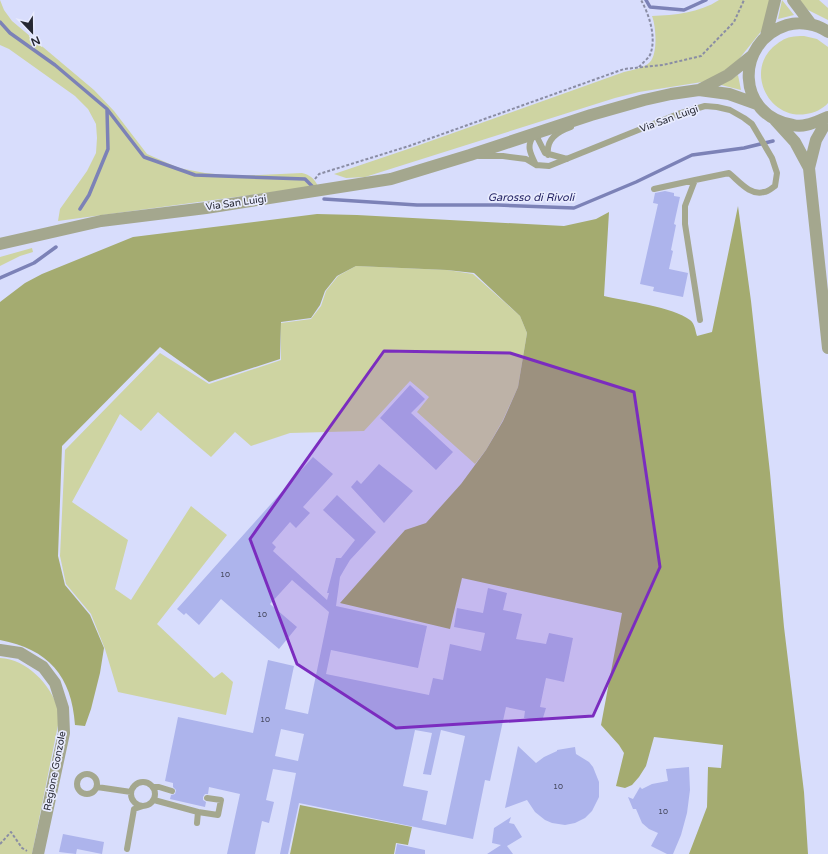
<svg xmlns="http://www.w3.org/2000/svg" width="828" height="854" font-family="'Varela Round',sans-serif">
	<rect width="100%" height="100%" fill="#d8ddfc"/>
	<path fill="#ced4a2" d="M0,0L4,10L12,21L94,90L114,111L147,154L179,168L205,173L235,176L302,173C310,175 314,178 318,186L58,221L60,209L87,171L96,153L97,138L96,124L88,109L75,96L9,49L0,45Z
		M719,0H772L763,29L735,64L719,76L702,82L639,92L615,98L365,177L346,178L334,174L411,148L624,72C632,70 645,68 650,62C658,53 656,26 652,16C675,15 699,13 719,0Z
		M782,0L794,15L778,19Z
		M799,0H819L828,8V20L808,10Z
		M804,36L817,39L828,47V103C823,109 814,113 806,114C770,120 745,73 773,47C778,43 784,38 791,37C795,36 799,36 804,36Z
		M738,75L741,90L721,85Z
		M32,248L33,252L20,256L0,266V257Z
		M356,266L447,270L473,274L520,316L527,333L518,387L503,420L486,450L475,464L417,412L429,397L410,381L364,431L290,433L251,446L235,432L211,457L158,412L141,431L120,414L72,502L128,540L115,589L131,600L191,506L227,535L157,624L214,678L222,672L233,682L226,715L118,692L105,649L91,614L66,584L60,556L65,450L160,353L209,384L281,360V323L311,319L321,306L326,291L338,276Z
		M0,658C27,659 51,685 58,709C60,714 59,720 58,725L32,854H0Z"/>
	<path fill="#a4ab70" d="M738,206L751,301L770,473L784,627L804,792L808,854H689L707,807L708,767L721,768L723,745L654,737L646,766L639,777L632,785L625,788L616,786L624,753L619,745L601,725L622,613L462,578L450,629L340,603L405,530L426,523L461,484L486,450L503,421L518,387L527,333L520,316L474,273L447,270L356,266L337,276L325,291L320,305L311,318L281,322L280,359L209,382L160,347L62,446L58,556L65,585L90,615L104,648L100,673L91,709L85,726L75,725C72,676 48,649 0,640V302L25,283L42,274L133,237L317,214L357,215L564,226L596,219L609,212L604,296C625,301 674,307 690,320C695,324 695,330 697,336L712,332Z
		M300,805L412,827L408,845L396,843L394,854H290Z"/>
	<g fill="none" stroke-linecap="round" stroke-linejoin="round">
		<path stroke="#7c82b7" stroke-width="3.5" d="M646,0L650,7L684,10L706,0
			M0,22L10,33L55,65L107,109L144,157L195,175L305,179L313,187
			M324,199L417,205H498L574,208L636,182L692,155L744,148L773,141
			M80,209L89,195L108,149L107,110
			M0,278L34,263L56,247"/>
	</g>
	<path fill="#adb4ec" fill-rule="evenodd" d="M665,191L674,193V196L680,197L674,224L676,225L671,250L673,251L669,269L688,273L683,297L653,291L654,287L640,284L658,204L653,203L655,193Z
		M410,385L425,399L411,413L453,452L436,470L380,418Z
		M313,457L333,474L303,507L310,513L296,528L290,522L272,543L276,547L273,551L327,600L329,593H327L336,558H341L355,540L323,510L337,495L376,532L350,560L344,570L340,577L336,606L427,626L418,668L331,650L326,674L429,695L433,678L443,680L450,644L481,651L485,633L454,627L457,608L483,613L488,588L507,593L503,610L522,614L516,639L546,644L549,633L573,638L564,682L546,678L540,707L546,708L542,721L524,718L525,711L506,707L490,781L485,780L473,839L299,803L288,854H280L296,773L273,769L266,800L274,802L269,823L262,821L255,854H227L240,794L209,787L208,794H205L203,797V800L206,802L205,807L170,799L171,795L175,794L176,790L173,787V783L165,781L178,717L253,733L268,660L294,666L285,709L308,714L329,612L292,580L270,604L297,627L279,649L221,599L199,625L186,613L184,615L177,609ZM281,729L304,734L298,761L275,756ZM415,730L432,733L423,774L431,775L441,730L465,736L446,825L422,820L428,791L403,786Z
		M379,464L413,491L384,523L351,487L357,480L361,484Z
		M518,746L536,763L544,757L557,751V750L575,747L576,754L589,762L593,767L599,782V797L592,811L585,818L575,823L565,825L552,823L545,820L535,812L527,800L505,808Z
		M689,767L690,790L687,813L681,835L673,854H667L651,846L658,833L649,829L642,823L636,809H633L628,797L633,799L640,787L642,789L652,784L668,781L666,769Z
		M511,817L509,823L514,824L522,837L507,846L513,854H487L501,845L492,843L494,828Z
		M63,834L104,842L102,854L77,849L76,854L59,852Z
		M397,844L425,850V854H395Z"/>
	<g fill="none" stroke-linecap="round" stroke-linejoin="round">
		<path stroke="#8a8da4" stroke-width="2" stroke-dasharray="3 2" stroke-linecap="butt" d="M639,67C642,63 650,58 651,52C656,36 649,14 641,0
			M315,179L319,174L409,146L624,69L663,65L701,56L734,22L744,0
			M0,844L11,832L22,848L27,851"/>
		<path stroke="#a4a78e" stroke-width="6" d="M535,133L545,153L567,159
			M534,135C526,146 530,153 536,165
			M548,155C546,139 557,132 571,127
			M479,156H503L526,159L536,165L549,166L678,114L705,106L717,107L730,110L744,118L752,124L772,158L777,173L775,186C772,188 768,192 764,192C750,196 739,181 729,173L695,180L685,206V224L700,320
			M654,189L695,180
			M77 784a10 10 0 1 1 20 0a10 10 0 1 1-20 0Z
			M131 794a12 12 0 1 1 24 0a12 12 0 1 1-24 0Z
			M97,787L131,792
			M153,787H159L172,791
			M154,800L198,812L197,823
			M198,812L218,815L221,800L207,798
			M127,849L134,809L143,806"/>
		<path stroke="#a4a78e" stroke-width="12" d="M0,650L20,653L43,667L55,683L63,708L64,733L38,854"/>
		<path stroke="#a4a78e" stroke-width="12" d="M793,0L811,24
			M828,32C817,24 800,21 787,25C734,42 736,116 793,125C805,128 817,121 828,117
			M766,36L775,0
			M699,90L728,75L753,55
			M828,119L816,140L809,168L828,348
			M775,120L795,142L809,168
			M0,244L101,221L206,208L391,179L470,155L591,115L644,100L671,94L699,90L729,94L757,104"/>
	</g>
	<path fill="#7b2cbf" fill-opacity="0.2" stroke="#7b2cbf" stroke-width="3" stroke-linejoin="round" d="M384,351L510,353L634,392L660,567L593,716L396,728L297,664L250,539Z"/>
	<g text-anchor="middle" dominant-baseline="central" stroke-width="3.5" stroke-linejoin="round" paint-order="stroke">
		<g font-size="8" fill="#474a60">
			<text x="225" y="574">10</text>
			<text x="262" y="614">10</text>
			<text x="265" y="719">10</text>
			<text x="558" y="786">10</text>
			<text x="663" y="811">10</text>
		</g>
		<g font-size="10" fill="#252732" stroke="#e8ebfe">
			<text transform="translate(669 119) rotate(-20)">Via San Luigi</text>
			<text transform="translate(236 203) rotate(-8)">Via San Luigi</text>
			<text transform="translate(55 771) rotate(-79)">Regione Gonzole</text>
		</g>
		<g font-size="11" font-style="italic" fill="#262565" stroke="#e8ebfe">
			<text x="531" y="197">Garosso di Rivoli</text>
		</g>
	</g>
	<g transform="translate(32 32) rotate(158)" stroke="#e8ebfe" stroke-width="3" paint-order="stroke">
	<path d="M0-3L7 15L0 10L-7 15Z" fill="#252732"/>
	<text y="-6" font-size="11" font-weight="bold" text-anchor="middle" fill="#252732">N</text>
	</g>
</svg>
